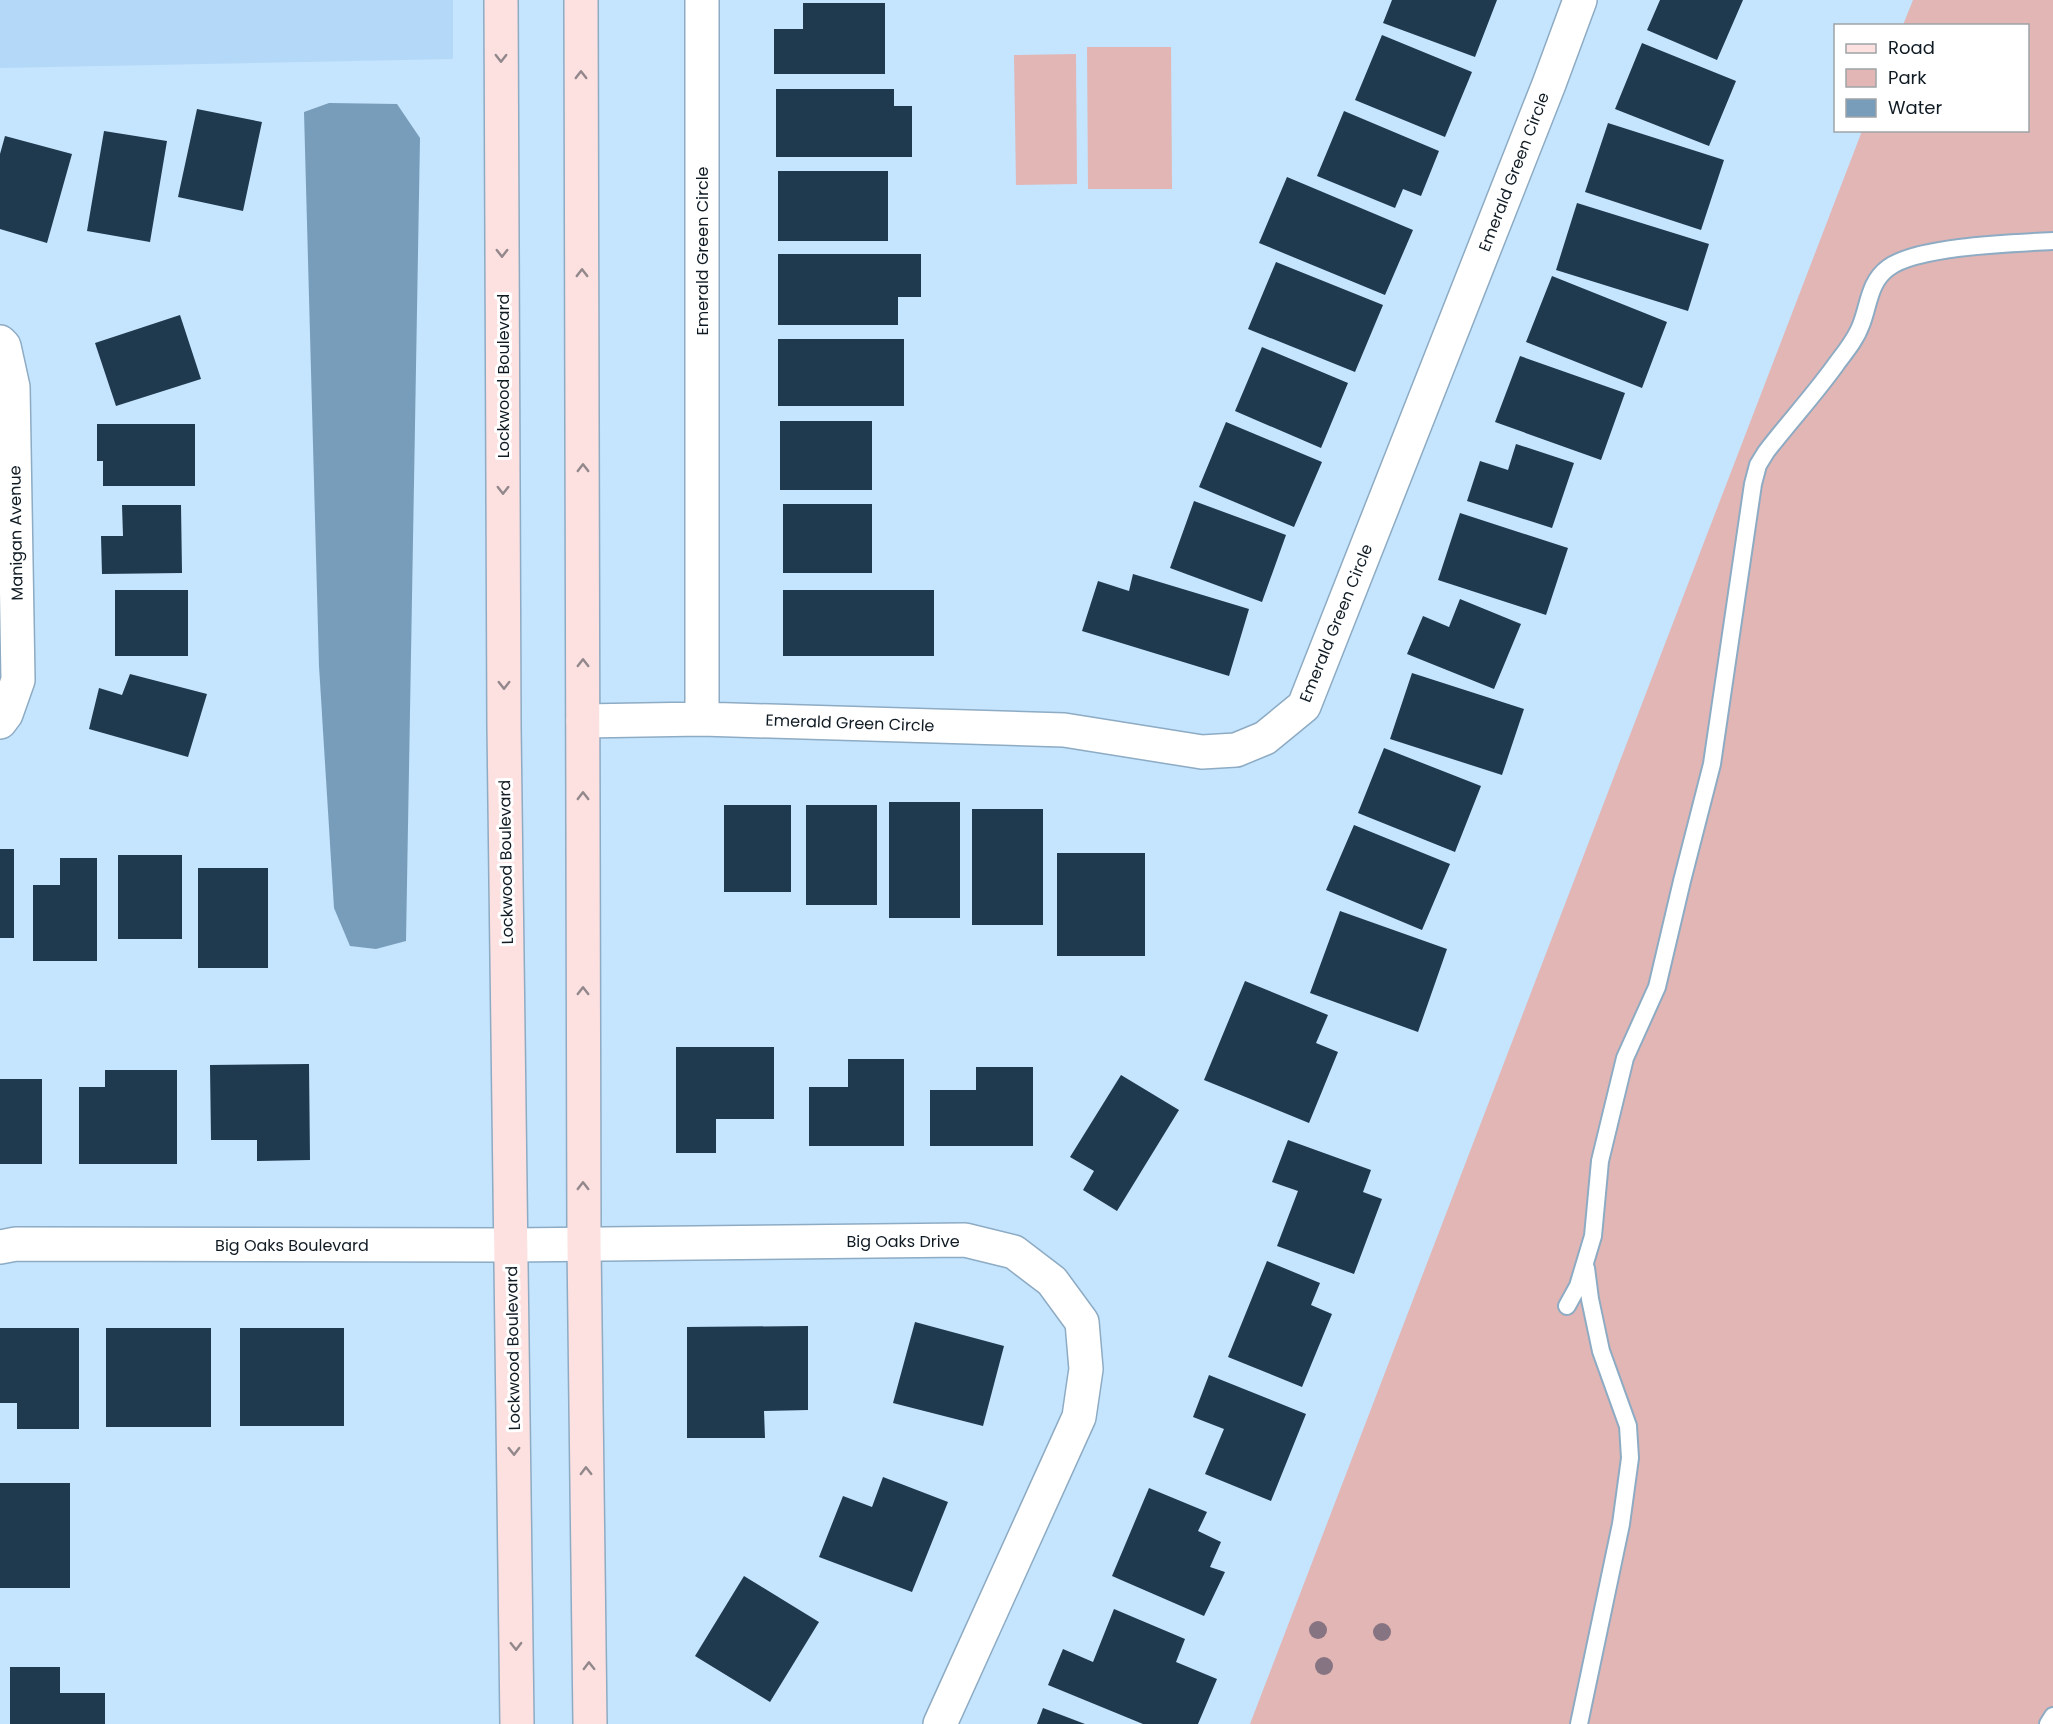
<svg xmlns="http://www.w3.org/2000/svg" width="2053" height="1724" font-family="Poppins,sans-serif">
	<rect width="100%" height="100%" fill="#c5e4fe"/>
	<path fill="#b4d9f8" d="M0,0H453V59L0,68Z"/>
	<path fill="#e2b6b5" d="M1913,0H2053V1724H1250L1862,131L2028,130V26L1903,25Z
		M1087,47H1171L1172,189H1088Z
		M1076,54L1077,184L1016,185L1014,55Z"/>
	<path fill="#789dba" d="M329,103L397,104L420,138L406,941L376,949L350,946L334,908L319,666L304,112Z"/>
	<path fill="#1f394e" d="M1392,0H1497L1475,57L1383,23Z
		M1660,0H1743L1717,60L1647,30Z
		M803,3H885V74H774V29H803Z
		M1382,35L1472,72L1445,137L1355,100Z
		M1642,43L1736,81L1709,146L1615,109Z
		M776,89H894V106H912V157H776Z
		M197,109L262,122L243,211L178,197Z
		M1344,111L1439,151L1421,196L1403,189L1395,208L1317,176Z
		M1608,123L1724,160L1701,230L1585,192Z
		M104,131L167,141L150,242L87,231Z
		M5,136L72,154L47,243L0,229V154Z
		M778,171H888V241H778Z
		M1287,177L1413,230L1385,295L1259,243Z
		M1577,203L1709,244L1688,311L1556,270Z
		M778,254H921V297H898V325H778Z
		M1276,262L1383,305L1355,372L1248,329Z
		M1552,276L1667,322L1642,388L1526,342Z
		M180,315L201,379L116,406L95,343Z
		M778,339H904V406H778Z
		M1262,347L1348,383L1321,448L1235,411Z
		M1520,356L1625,393L1601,460L1495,422Z
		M780,421H872V490H780Z
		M1226,422L1322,462L1294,527L1199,487Z
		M97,424H195V486H103V461H97Z
		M1516,444L1574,463L1552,528L1467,501L1480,461L1508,470Z
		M1194,501L1286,535L1262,602L1170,568Z
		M783,504H872V573H783Z
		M122,505H181L182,573L102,574L101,536H123Z
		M1460,513L1568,548L1546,615L1438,580Z
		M1133,574L1249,609L1229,676L1082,631L1098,581L1129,591Z
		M115,590H188V656H115Z
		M783,590H934V656H783Z
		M1460,599L1521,624L1494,689L1407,654L1423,616L1449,627Z
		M1412,673L1524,709L1502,775L1390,739Z
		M130,674L207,694L188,757L89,729L99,688L122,695Z
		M1384,748L1481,786L1455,852L1358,813Z
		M889,802H960V918H889Z
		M724,805H791V892H724Z
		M806,805H877V905H806Z
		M972,809H1043V925H972Z
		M1354,825L1450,864L1422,930L1326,890Z
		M0,849H14V938H0Z
		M1057,853H1145V956H1057Z
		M118,855H182V939H118Z
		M60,858H97V961H33V885H60Z
		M198,868H268V968H198Z
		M1340,911L1447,949L1418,1032L1310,993Z
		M1245,981L1328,1015L1316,1043L1338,1052L1309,1123L1204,1080Z
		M676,1047H774V1119H716V1153H676Z
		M848,1059H904V1146H809V1087H848Z
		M309,1064L310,1160L257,1161V1140H211L210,1065Z
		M976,1067H1033V1146H930V1090H976Z
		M105,1070H177V1164H79V1087H105Z
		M1121,1075L1179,1110L1117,1211L1083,1190L1094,1171L1070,1157Z
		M0,1079H42V1164H0Z
		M1288,1140L1371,1170L1363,1192L1382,1199L1354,1274L1277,1246L1298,1191L1272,1182Z
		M1267,1261L1320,1283L1311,1305L1332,1314L1302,1387L1228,1357Z
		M915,1322L1004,1346L983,1426L893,1403Z
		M808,1326V1410L764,1411L765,1438H687V1327Z
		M0,1328H79V1429H17V1403H0Z
		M106,1328H211V1427H106Z
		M240,1328H344V1426H240Z
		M1209,1375L1306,1414L1271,1501L1205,1474L1224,1429L1193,1417Z
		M883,1477L948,1502L912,1592L819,1557L843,1496L872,1507Z
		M0,1483H70V1588H0Z
		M1149,1488L1207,1512L1198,1531L1221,1542L1210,1567L1225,1572L1204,1616L1112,1576Z
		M744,1576L819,1622L770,1702L695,1656Z
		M1114,1609L1185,1639L1176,1662L1217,1679L1198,1724H1143L1048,1685L1063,1649L1093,1662Z
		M10,1667H60V1693H105V1724H10Z
		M1043,1708L1085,1724H1037Z"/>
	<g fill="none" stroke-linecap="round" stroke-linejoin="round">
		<defs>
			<path id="service" d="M1567,1306L1578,1286L1593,1236L1600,1161L1625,1058L1657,987L1682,881L1712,764L1753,484L1758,465L1766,452C1789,422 1815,394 1837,363C1846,351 1856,339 1861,325C1869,305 1869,282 1888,268C1917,246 2015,243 2053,241
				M1579,1724L1621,1524L1630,1458L1628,1426L1601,1351L1590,1299L1586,1268
				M2048,1724L2053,1716"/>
			<path id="minor" d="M702,0V719
				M0,342L4,346L13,387L18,680L6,714L0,722
				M583,721L702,719L1064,730L1202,752L1236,750L1265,738L1304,706L1549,84L1580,0
				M0,1247L16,1244L512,1245L965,1240L1014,1252L1052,1281L1082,1322L1086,1369L1079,1417L940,1724"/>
			<path id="secondary" d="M501,0L504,726L517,1724
				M581,0L584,1244L590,1724"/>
		</defs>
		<use href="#service" stroke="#8dabc3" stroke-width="20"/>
		<use href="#minor" stroke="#8dabc3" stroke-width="36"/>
		<use href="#secondary" stroke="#8dabc3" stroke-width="36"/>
		<use href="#service" stroke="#fff" stroke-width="16"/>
		<use href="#minor" stroke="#fff" stroke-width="33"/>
		<use href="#secondary" stroke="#fde0e0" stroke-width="33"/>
	</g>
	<g fill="#877482">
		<circle cx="1318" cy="1630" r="9"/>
		<circle cx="1382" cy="1632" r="9"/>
		<circle cx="1324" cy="1666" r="9"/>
	</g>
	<defs><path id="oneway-chevron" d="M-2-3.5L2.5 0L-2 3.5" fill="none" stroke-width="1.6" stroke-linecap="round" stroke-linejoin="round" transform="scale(1.5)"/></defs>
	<g stroke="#92878b">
		<use href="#oneway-chevron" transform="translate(501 58) rotate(90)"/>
		<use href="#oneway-chevron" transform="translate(581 75) rotate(-90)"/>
		<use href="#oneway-chevron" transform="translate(502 253) rotate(90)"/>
		<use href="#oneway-chevron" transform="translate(582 273) rotate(-90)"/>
		<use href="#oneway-chevron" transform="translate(583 468) rotate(-90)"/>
		<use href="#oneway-chevron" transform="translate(503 490) rotate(90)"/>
		<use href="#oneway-chevron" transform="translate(583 663) rotate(-90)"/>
		<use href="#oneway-chevron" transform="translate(504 685) rotate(90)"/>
		<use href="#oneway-chevron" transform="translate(583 796) rotate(-90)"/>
		<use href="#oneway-chevron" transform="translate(583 991) rotate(-90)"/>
		<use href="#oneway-chevron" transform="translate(583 1186) rotate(-90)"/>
		<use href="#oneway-chevron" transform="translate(514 1451) rotate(89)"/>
		<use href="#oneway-chevron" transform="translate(586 1471) rotate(-91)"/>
		<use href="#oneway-chevron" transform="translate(516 1646) rotate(89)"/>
		<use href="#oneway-chevron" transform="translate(589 1666) rotate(-91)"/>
	</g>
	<g text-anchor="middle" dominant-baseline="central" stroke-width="6" stroke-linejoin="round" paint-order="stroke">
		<g font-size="16" fill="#101b24" stroke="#fff">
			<text transform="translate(1514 172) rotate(-69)">Emerald Green Circle</text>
			<text transform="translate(702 251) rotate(-90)">Emerald Green Circle</text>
			<text transform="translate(503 376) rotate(-90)">Lockwood Boulevard</text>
			<text transform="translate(16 533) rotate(-91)">Manigan Avenue</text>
			<text transform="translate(1336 623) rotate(-68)">Emerald Green Circle</text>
			<text transform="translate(850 723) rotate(2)">Emerald Green Circle</text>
			<text transform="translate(506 862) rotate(-91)">Lockwood Boulevard</text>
			<text x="903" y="1241">Big Oaks Drive</text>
			<text x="292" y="1245">Big Oaks Boulevard</text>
			<text transform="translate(513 1348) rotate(-91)">Lockwood Boulevard</text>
		</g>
	</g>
	<rect x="1834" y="24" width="195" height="108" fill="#ffffff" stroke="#9fa4a7" stroke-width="1.5"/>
	<rect x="1846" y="44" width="30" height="9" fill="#fde0e0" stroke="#9fa4a7" stroke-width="1.5"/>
	<text x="1888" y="54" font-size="18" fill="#101b24">Road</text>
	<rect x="1846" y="69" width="30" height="18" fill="#e2b6b5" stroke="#9fa4a7" stroke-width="1.5"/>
	<text x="1888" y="84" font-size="18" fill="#101b24">Park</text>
	<rect x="1846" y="99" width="30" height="18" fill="#789dba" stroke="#9fa4a7" stroke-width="1.5"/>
	<text x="1888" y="114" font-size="18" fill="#101b24">Water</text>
</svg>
